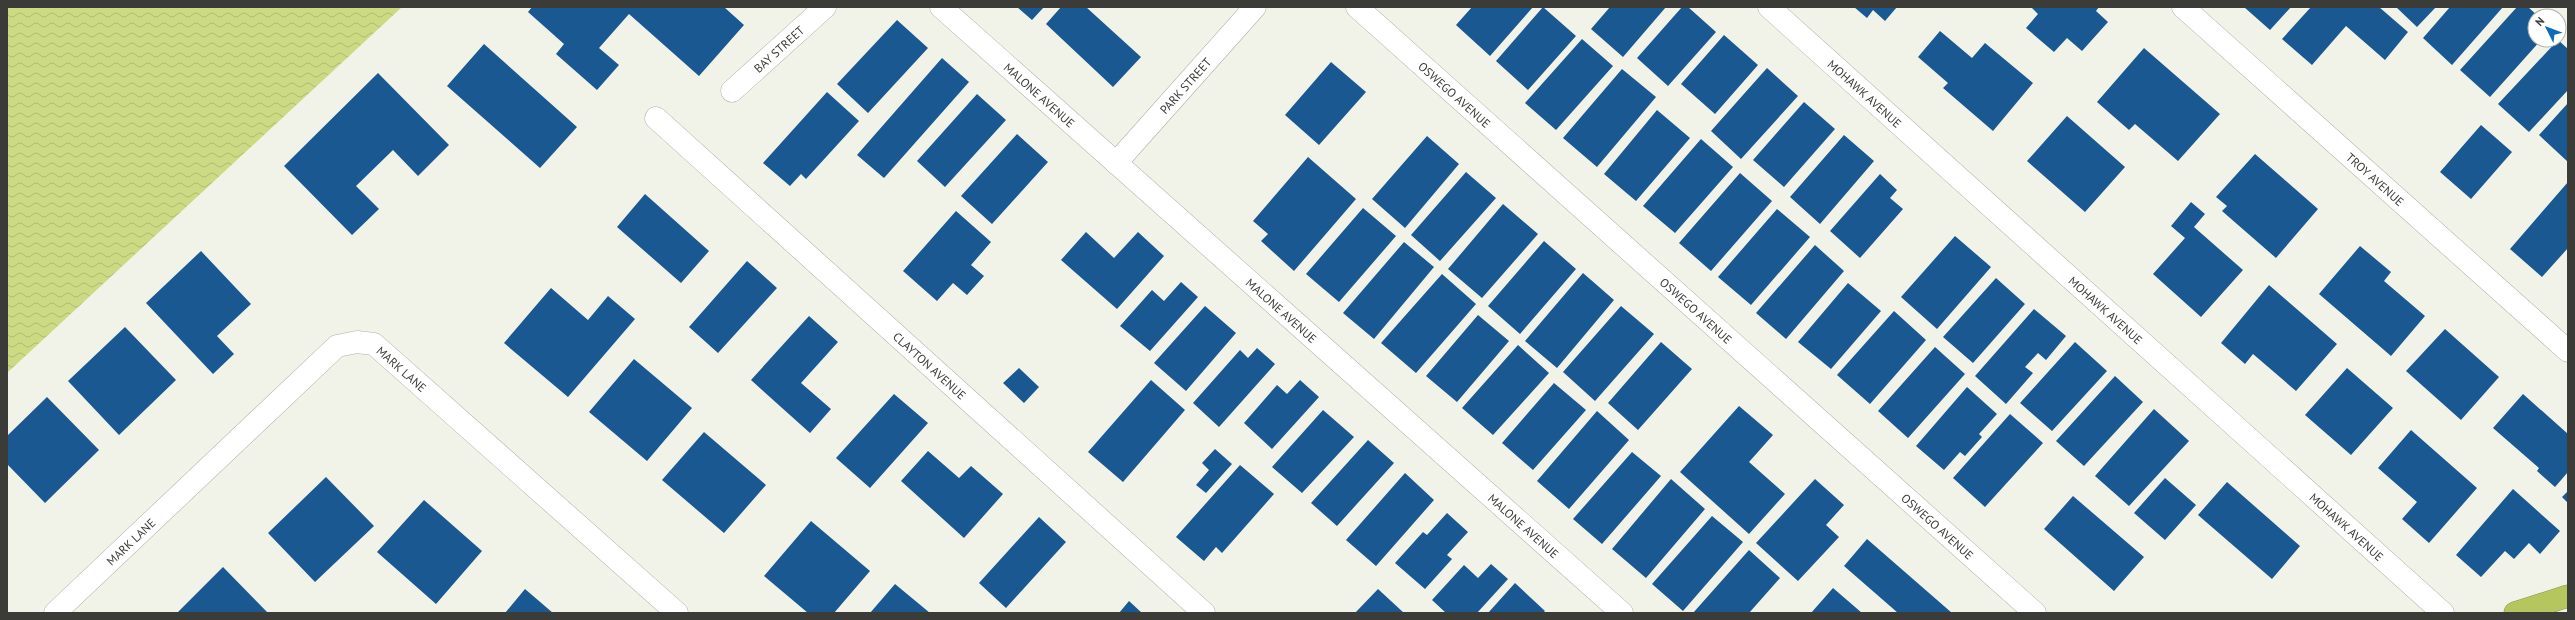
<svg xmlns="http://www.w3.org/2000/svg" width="2575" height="620" font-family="'PT Sans',sans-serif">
	<defs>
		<pattern id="water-waves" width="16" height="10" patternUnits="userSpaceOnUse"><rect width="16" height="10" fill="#ccda83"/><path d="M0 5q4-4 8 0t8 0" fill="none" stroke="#b0bc72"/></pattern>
	</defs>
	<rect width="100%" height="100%" fill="#f1f3e9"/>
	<path fill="url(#water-waves)" d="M7,7H402L7,373Z"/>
	<path fill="#195891" d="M532,7H724L744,25L699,76L629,14L599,48L619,65L597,90L556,54L564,44L528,12Z
		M1017,7H1044L1032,20Z
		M1061,7H1086L1141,57L1113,87L1046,24Z
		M1472,7H1533L1490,56L1456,25Z
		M1543,7L1576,36L1528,90L1496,61Z
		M1610,7H1666L1623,57L1591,29Z
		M1682,7H1688L1716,32L1668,86L1637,58Z
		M1854,7H1897L1885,21L1873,10L1867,18Z
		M2031,7H2099L2096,11L2108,22L2082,51L2067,38L2054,52L2026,28L2038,14Z
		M2244,7H2291L2270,30Z
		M2311,7H2379L2408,32L2385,60L2346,26L2312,65L2282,39Z
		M2396,7H2436L2417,27Z
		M2450,7H2503L2452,65L2423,38Z
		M2517,7H2528L2538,16H2535V40H2541L2490,97L2460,70Z
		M897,20L928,48L868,113L837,84Z
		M1940,31L1972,58L1985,43L2033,83L1993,131L1943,88L1948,83L1918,57Z
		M1724,35L1758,65L1715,114L1681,84Z
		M1582,39L1613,66L1556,130L1525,103Z
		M2558,40L2568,49V90L2529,132L2498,104Z
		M484,44L577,127L540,168L447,86Z
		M2144,48L2220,114L2178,161L2135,124L2129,130L2097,102Z
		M942,58L969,82L884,178L857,155Z
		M1331,62L1366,92L1319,145L1285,115Z
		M1767,68L1798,96L1741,159L1711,131Z
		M1622,69L1656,97L1597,167L1563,138Z
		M378,73L449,145L418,176L393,150L356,186L379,209L352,235L284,166Z
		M827,92L859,121L806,179L801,174L790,186L763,163Z
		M977,94L1006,120L945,187L917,161Z
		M1804,102L1835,129L1784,187L1753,160Z
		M2568,103V162L2539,135Z
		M1657,110L1690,138L1636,201L1604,174Z
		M2067,116L2125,167L2085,212L2027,161Z
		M2481,125L2512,152L2471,199L2440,172Z
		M1017,134L1048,162L992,224L961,196Z
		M1844,135L1874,161L1820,224L1790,197Z
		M1427,136L1459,164L1405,228L1372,199Z
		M1701,139L1733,167L1675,233L1643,206Z
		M2255,154L2318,209L2276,258L2222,211L2227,206L2216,197Z
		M1308,157L1356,199L1294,271L1261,241L1268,234L1253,221Z
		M1466,172L1496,198L1440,261L1411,235Z
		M1740,173L1772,201L1711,271L1679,243Z
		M1880,174L1897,190L1890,198L1903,209L1860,258L1830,231Z
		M2568,182V248L2542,277L2510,249Z
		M645,194L709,251L681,283L617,227Z
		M2191,202L2205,214L2194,227L2243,270L2201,317L2153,274L2185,238L2171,226Z
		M1503,204L1538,234L1482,298L1448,269Z
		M1363,208L1396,236L1339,302L1306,274Z
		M1777,209L1810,237L1751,305L1718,277Z
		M956,211L991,242L971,265L984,276L967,295L953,283L937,301L903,271Z
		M1086,232L1114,258L1138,232L1164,256L1117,309L1061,260Z
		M1955,236L1991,267L1937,329L1901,297Z
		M1544,241L1576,269L1520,334L1488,306Z
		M1404,242L1434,267L1374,339L1343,313Z
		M1815,245L1844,271L1786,339L1756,313Z
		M2360,246L2391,272L2384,281L2425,316L2391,356L2319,294Z
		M201,251L251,304L217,336L234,354L213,374L146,303Z
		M747,261L777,288L718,353L689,327Z
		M1583,273L1614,300L1557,368L1525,341Z
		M1442,274L1476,304L1416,373L1381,343Z
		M1996,278L2025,304L1973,363L1943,337Z
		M1181,282L1198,297L1150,351L1120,326L1152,290L1164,301Z
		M1848,283L1881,311L1831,369L1798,342Z
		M2269,285L2337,344L2296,391L2253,354L2245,364L2221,343Z
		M551,288L588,320L608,296L635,319L568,397L504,343Z
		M1205,306L1236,333L1186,391L1154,363Z
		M1621,306L1654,334L1595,401L1563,372Z
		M2034,309L2066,336L2046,360L2038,353L2025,367L2033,373L2006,404L1975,376Z
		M1894,311L1926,340L1870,404L1837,375Z
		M1478,315L1509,341L1457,402L1426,376Z
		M809,316L838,342L801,383L831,409L810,433L751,380Z
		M125,327L176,380L119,435L68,381Z
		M2445,329L2499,377L2461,420L2406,371Z
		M1661,342L1692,369L1638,430L1608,403Z
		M2075,342L2107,371L2052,431L2020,403Z
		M1518,345L1549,373L1493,435L1462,408Z
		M1935,347L1965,374L1908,438L1878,411Z
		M1257,348L1275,364L1219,427L1193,403L1240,350L1248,358Z
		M634,359L692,408L647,461L589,412Z
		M1019,368L1039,387L1024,403L1003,383Z
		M2347,368L2393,408L2351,455L2305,415Z
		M2115,376L2143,402L2084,466L2056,441Z
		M1151,380L1185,410L1123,482L1088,452Z
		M1300,380L1319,397L1272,449L1244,423L1277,385L1287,394Z
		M1554,383L1586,410L1533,470L1502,443Z
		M1967,387L1997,414L1979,434L1982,437L1965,456L1960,452L1944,470L1916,446Z
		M894,394L928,423L870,488L836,458Z
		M2523,394L2568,434V472L2555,487L2537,471L2539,468L2493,428Z
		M47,397L99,450L45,503L7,464V436Z
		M1739,406L1773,435L1749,462L1785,494L1749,534L1680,472Z
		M2154,409L2189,441L2129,506L2095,476Z
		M1323,410L1354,437L1302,493L1272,467Z
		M1597,411L1629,440L1569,509L1537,481Z
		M2010,414L2043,443L1985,507L1953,478Z
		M2411,430L2477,488L2429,543L2402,519L2417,502L2378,468Z
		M704,432L766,485L724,533L662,480Z
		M1368,440L1394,463L1337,526L1311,503Z
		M1215,449L1232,464L1206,493L1196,485L1209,470L1202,463Z
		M928,451L959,478L971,466L1003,494L964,538L901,481Z
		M1632,452L1661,476L1602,544L1573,519Z
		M1240,465L1274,494L1222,553L1216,547L1204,561L1176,537Z
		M1405,473L1434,500L1376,566L1346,540Z
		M326,477L374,526L315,582L268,533Z
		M2165,478L2196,505L2165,540L2134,513Z
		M1671,479L1705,509L1646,578L1612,549Z
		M1815,479L1844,505L1826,525L1839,537L1798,581L1756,543Z
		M2227,482L2300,546L2272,579L2198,515Z
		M2513,489L2560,531L2540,554L2529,543L2514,559L2505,551L2481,577L2456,555Z
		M2568,491V503L2562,497Z
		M2073,496L2144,557L2114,591L2044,529Z
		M424,500L482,551L436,604L377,552Z
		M1447,513L1468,532L1447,555L1452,559L1425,589L1395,563L1423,532L1427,535Z
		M1712,516L1743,542L1683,611L1652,584Z
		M1039,517L1066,542L1006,608L979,583Z
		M811,521L870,571L834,613H808L764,576Z
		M1867,539L1952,613H1898L1844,566Z
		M1749,550L1780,578L1749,613H1693Z
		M1491,564L1508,579L1477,613H1446L1432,600L1464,565L1478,578Z
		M223,567L268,613H177Z
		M1515,583L1545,611L1543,613H1488Z
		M895,584L930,613H870Z
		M1833,588L1862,613H1811Z
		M525,589L553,613H505Z
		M1378,589L1404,613H1355Z
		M1129,601L1142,613H1119Z"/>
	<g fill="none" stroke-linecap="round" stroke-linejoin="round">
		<defs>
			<g id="minor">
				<path id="s1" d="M941,7L1622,613"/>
				<path id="s2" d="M1357,7L2035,613"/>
				<path id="s3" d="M1769,7L2443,613"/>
				<path id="s4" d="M2183,7L2568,351"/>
				<path id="s5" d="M732,91L825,7"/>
				<path id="s6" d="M656,118L1204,613"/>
				<path id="s7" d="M1116,163L1255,7"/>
				<path id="s8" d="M55,613L337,346L357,342L374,344L677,613"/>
			</g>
			<path id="highway" d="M2515,613L2568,596"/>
		</defs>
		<use href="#minor" stroke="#afb1a7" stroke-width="23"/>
		<use href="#highway" stroke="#8b9651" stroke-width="23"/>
		<use href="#minor" stroke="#fff" stroke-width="22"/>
		<use href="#highway" stroke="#b6c65e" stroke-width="22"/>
	</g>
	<g text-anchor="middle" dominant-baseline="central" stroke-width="4" stroke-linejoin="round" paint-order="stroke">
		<g font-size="12" fill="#3b3c38" stroke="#fff">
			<text stroke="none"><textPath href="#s5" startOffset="63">BAY STREET</textPath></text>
			<text stroke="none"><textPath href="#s7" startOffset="104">PARK STREET</textPath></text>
			<text stroke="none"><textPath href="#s3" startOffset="129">MOHAWK AVENUE</textPath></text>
			<text stroke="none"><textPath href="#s2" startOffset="131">OSWEGO AVENUE</textPath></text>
			<text stroke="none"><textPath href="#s1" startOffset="132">MALONE AVENUE</textPath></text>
			<text stroke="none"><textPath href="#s4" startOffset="258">TROY AVENUE</textPath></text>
			<text stroke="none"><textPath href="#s1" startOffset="456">MALONE AVENUE</textPath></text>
			<text stroke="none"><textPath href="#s2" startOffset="455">OSWEGO AVENUE</textPath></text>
			<text stroke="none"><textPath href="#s3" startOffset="453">MOHAWK AVENUE</textPath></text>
			<text stroke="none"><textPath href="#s6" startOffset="369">CLAYTON AVENUE</textPath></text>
			<text stroke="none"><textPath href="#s8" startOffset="463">MARK LANE</textPath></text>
			<text stroke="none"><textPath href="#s1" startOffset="780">MALONE AVENUE</textPath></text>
			<text stroke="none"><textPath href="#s2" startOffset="779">OSWEGO AVENUE</textPath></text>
			<text stroke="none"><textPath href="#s3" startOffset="777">MOHAWK AVENUE</textPath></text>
			<text stroke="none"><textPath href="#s8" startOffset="104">MARK LANE</textPath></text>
		</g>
	</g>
	<rect width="2575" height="620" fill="none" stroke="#3b3c38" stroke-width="16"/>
	<g transform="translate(2547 28) rotate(312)"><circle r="19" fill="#ffffff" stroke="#b1b1af"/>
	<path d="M0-3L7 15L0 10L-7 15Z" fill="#0e6bb8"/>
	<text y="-6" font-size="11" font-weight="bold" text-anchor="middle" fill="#3b3c38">N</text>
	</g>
</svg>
